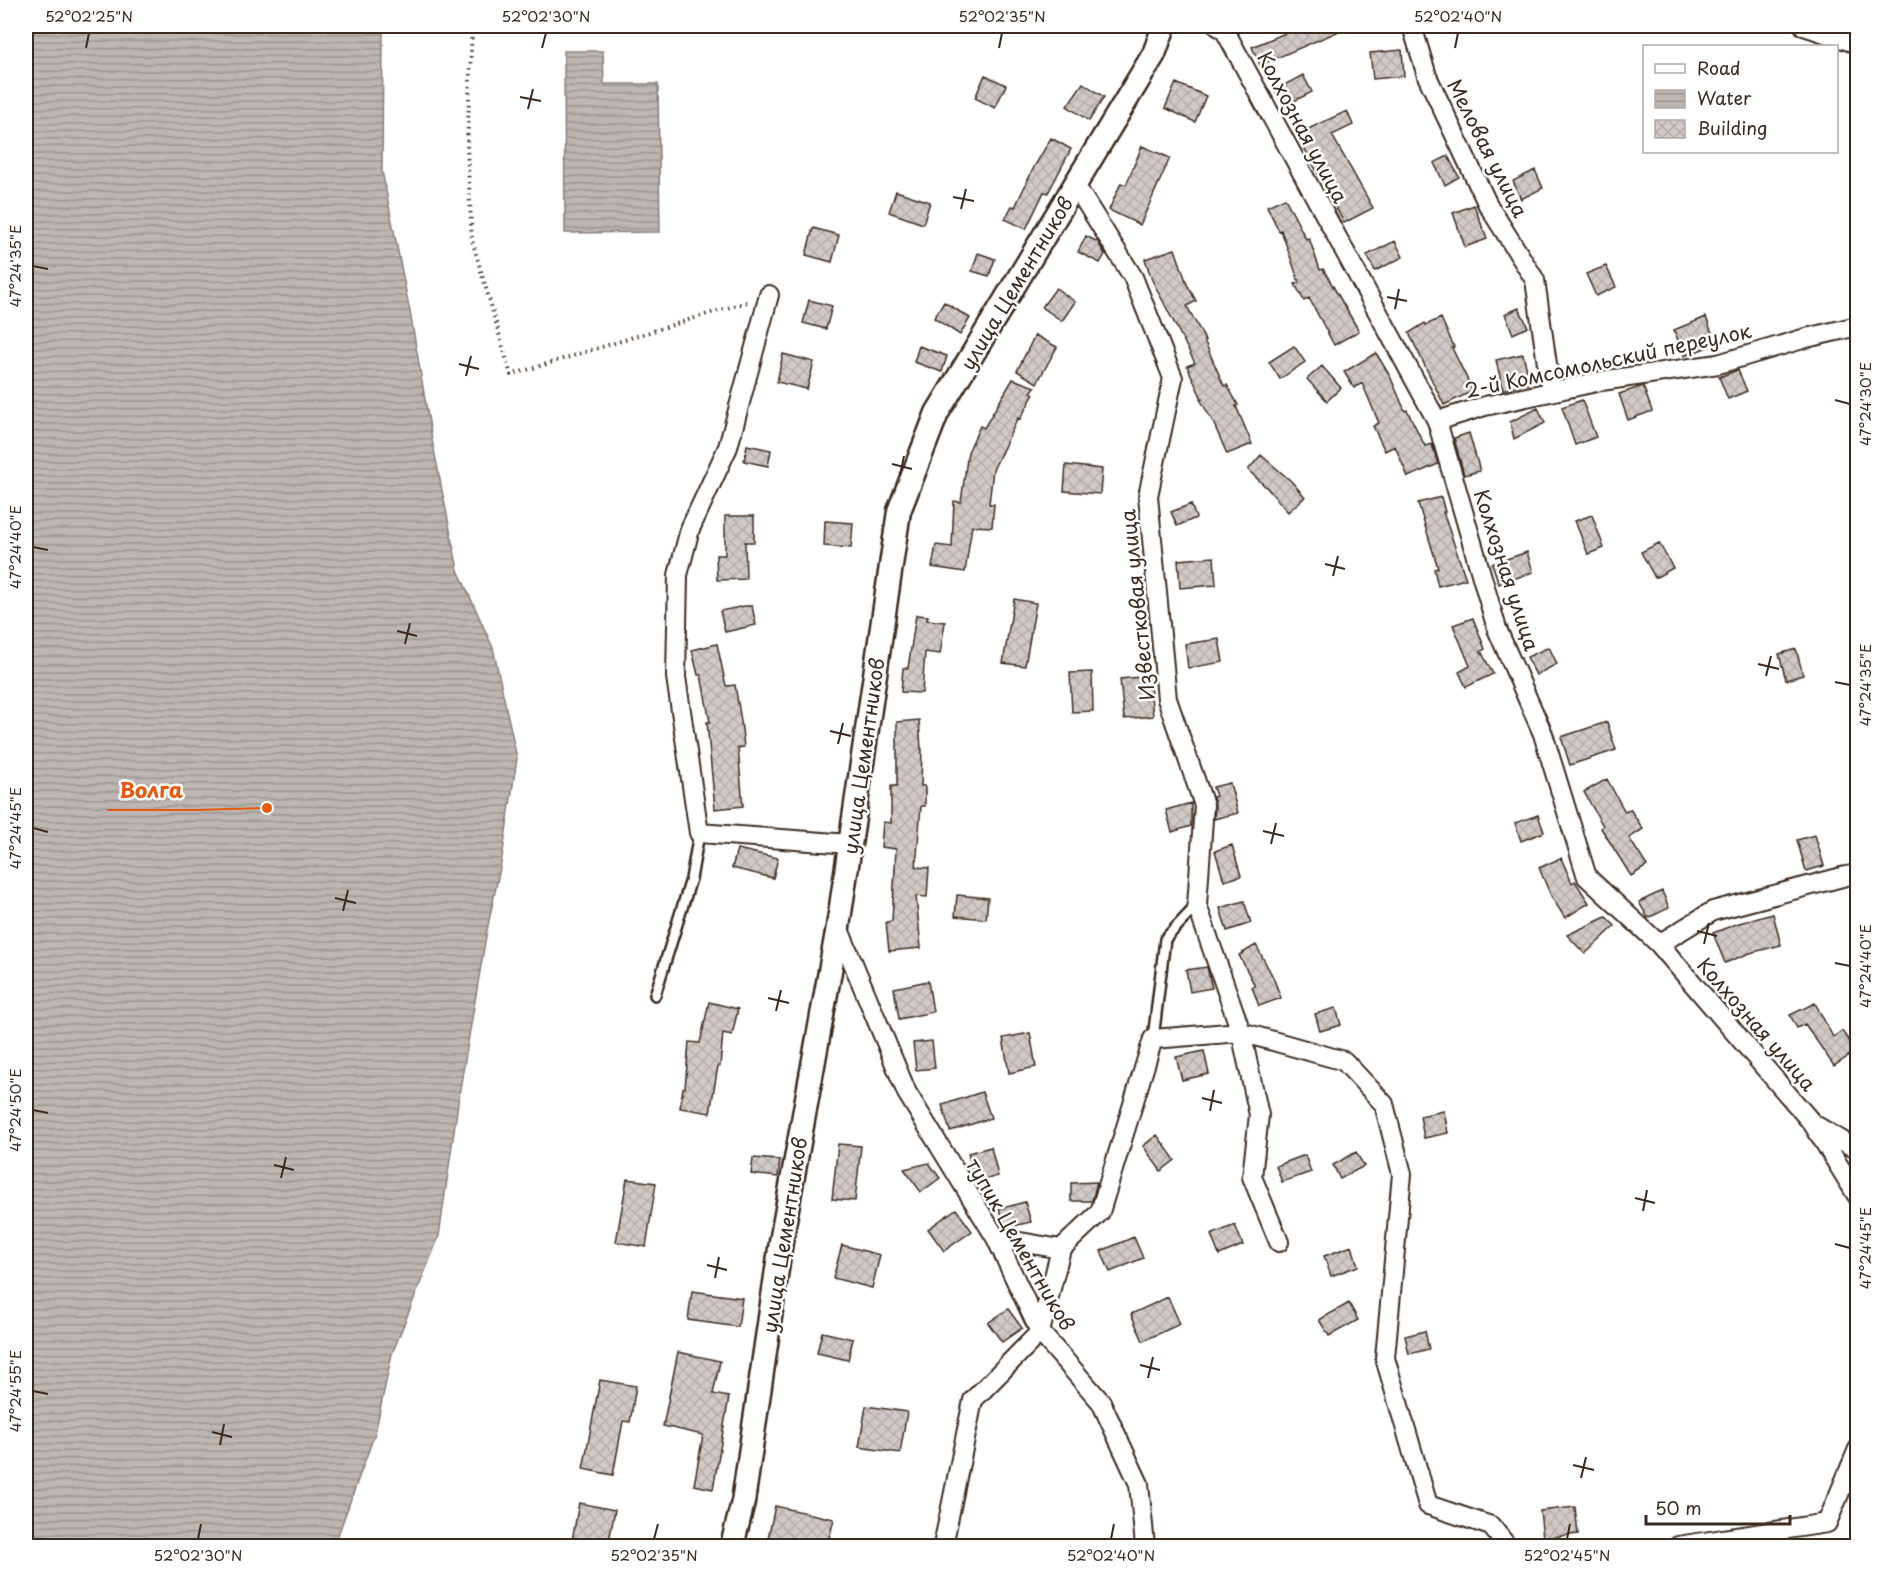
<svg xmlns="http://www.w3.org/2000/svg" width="1883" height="1572" font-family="'Playpen Sans',sans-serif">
	<defs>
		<pattern id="water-rules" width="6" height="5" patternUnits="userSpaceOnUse" patternTransform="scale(1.5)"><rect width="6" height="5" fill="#bcb6b3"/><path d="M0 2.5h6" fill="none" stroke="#9a9491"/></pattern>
		<pattern id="building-cross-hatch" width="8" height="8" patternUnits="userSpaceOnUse" patternTransform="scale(1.5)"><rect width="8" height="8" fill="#cfcac7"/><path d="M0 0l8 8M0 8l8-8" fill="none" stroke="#b3aeaa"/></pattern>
	</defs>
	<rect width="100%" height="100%" fill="#fff"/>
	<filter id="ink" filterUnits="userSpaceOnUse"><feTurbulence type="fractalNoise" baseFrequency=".0167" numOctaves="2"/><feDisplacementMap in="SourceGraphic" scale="12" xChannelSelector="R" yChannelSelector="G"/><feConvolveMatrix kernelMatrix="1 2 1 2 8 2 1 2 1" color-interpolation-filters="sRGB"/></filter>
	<g filter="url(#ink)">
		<path fill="url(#water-rules)" stroke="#887e77" stroke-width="1.5" d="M26,26H383L382,171L410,312L432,440L458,570L493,648L517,758L502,858L487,930L460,1089L439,1236L392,1354L375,1433L334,1546H26Z
			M564,51H603L604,84H658L660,232L565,233Z"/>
		<path fill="url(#building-cross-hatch)" stroke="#3b2a1e" stroke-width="1.5" d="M1302,26H1351L1260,65L1252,47Z
			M1402,50L1404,76L1373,79L1370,53Z
			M985,75L1006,85L995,108L975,98Z
			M1303,75L1312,92L1284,106L1275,90Z
			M1083,83L1104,97L1089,121L1067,106Z
			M1176,83L1206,96L1195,122L1165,108Z
			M1347,111L1353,125L1332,135L1373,208L1344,223L1297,134Z
			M1051,138L1071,149L1048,193L1044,192L1026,229L1005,219L1012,206L1015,207L1034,167Z
			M1142,146L1170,158L1140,225L1109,210L1121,183L1126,185Z
			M1448,156L1459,177L1445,185L1434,163Z
			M1535,170L1543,188L1521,199L1513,181Z
			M896,191L930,202L923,224L889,212Z
			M1285,198L1306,239L1309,238L1320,270L1323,269L1359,331L1334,345L1309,298L1304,301L1295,284L1299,282L1281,230L1279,231L1267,206Z
			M1474,205L1487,239L1465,247L1453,213Z
			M813,228L839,235L832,262L806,255Z
			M1086,236L1098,242L1105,254L1100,263L1078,252Z
			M1395,241L1403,257L1375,271L1367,255Z
			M1175,249L1187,284L1196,301L1187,306L1205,340H1204L1224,386L1227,385L1238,405L1236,406L1252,444L1227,454L1213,422L1200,399H1202L1187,366L1195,363L1152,280L1145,259Z
			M978,253L995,259L989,276L972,271Z
			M1606,266L1616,287L1596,296L1586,274Z
			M1056,288L1075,302L1062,321L1042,307Z
			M809,300L832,306L826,329L803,323Z
			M944,302L970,318L960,335L934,318Z
			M1519,308L1528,327L1513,334L1505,314Z
			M1706,317L1716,344L1684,356L1674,330Z
			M1441,318L1454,347L1452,348L1473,391L1444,405L1409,333L1425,323L1426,325Z
			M1035,335L1057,347L1037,383L1017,371Z
			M919,346L947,356L942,372L914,362Z
			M1294,346L1305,362L1280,379L1269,362Z
			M1376,353L1390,376L1405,411L1407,410L1425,446L1432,444L1438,464L1408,477L1395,446L1385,451L1373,426L1379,423L1362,383L1354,388L1344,372Z
			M783,354L814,362L807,389L777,382Z
			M1523,354L1530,383L1503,390L1496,360Z
			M1322,366L1341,388L1327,401L1307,379Z
			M1738,370L1747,391L1728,399L1719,377Z
			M1013,379L1035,387L1031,392L1034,394L1020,419L1018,418L993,470L989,504H994L992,527L972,526L965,572L932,567L936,545L952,547L954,501L961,502L968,452L980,426L984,428Z
			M1643,386L1652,411L1628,420L1619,394Z
			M1582,400L1596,437L1575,445L1562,407Z
			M1538,408L1545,423L1514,439L1510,422Z
			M1469,433L1480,471L1464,475L1454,438Z
			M747,445L771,450L768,466L744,461Z
			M1261,455L1291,481L1305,497L1288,512L1267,488L1248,470Z
			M1066,465L1102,469L1100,494L1064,491Z
			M1441,497L1445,512H1443L1466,579L1438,586L1434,569L1438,568L1418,503Z
			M1191,504L1196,518L1177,526L1171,512Z
			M1592,515L1604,548L1588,554L1575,521Z
			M725,516H754V542H745L746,579L717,580L716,555H725Z
			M825,521L853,523L851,548L824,546Z
			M1659,543L1673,568L1655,578L1641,552Z
			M1527,552L1533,572L1499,584L1492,564Z
			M1214,557L1216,585L1180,588L1178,560Z
			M1014,599L1036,603L1025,666L1003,663Z
			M745,606H752L756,625L725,632L720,611Z
			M916,615L928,616L927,620L945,622L940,654L925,652L922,693L901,692L903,668H908Z
			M1473,618L1485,649L1481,651L1493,674L1466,687L1459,672L1470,666L1453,625Z
			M1219,639L1223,662L1188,668L1185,644Z
			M717,644L726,686L735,685L741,721L744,747L738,748L743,806L715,809L707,722H710L701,675H698L692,650Z
			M1549,647L1557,664L1536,675L1527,657Z
			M1796,649L1803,675L1786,680L1779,654Z
			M1092,672L1093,711L1072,712L1070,673Z
			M1149,676L1153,716L1124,719L1120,679Z
			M919,720L921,749H922L921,786H925V806H921L916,867L929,868L927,897L916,896L921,948L889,951L886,922L892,921L896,849L881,847L883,822L891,823V786H897V722Z
			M1607,722L1616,750L1570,765L1561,737Z
			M1607,779L1625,812L1630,809L1643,829L1629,838L1647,866L1631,876L1601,828L1603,826L1584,792Z
			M1230,783L1238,813L1214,819L1215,805L1213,797L1216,796L1213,787Z
			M1191,803V826L1172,832L1166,810Z
			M1538,815L1544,832L1521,841L1515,823Z
			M1815,835L1824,866L1806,871L1797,840Z
			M1232,845L1241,876L1224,881L1215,851Z
			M737,849L778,858L773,878L732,868Z
			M1561,858L1572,883L1575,881L1589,903L1565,918L1551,896L1539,868Z
			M1662,891L1669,908L1648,918L1639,902Z
			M957,895L988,898L986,919L955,916Z
			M1244,901L1251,923L1227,931L1220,908Z
			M1773,914L1781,945L1750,953L1725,963L1713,933L1739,923Z
			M1606,917L1615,926L1585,954L1567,935Z
			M1256,945L1273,977L1281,998L1259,1006L1252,987L1255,986L1239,955Z
			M1207,967L1212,988L1190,992L1186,970Z
			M928,981L933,1012L899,1019L894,988Z
			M709,1002L738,1009L732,1035L723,1033L720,1066H718L710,1113L680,1108L683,1088H685L689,1042L700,1043Z
			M1815,1003L1833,1037L1842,1031L1856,1051L1834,1066L1805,1024L1797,1028L1790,1015Z
			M1336,1008L1341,1025L1320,1031L1315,1014Z
			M1030,1033L1036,1067L1009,1073L1003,1038Z
			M932,1041L935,1068L916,1070L913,1043Z
			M1204,1051L1209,1074L1182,1080L1176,1057Z
			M982,1092L991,1118L950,1131L942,1105Z
			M1444,1111L1448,1133L1424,1138L1420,1116Z
			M1157,1135L1175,1160L1161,1171L1143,1146Z
			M838,1144L861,1146L855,1201L832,1199Z
			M991,1147L998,1176L975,1182L968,1153Z
			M1356,1152L1364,1166L1340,1179L1333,1165Z
			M1305,1155L1311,1172L1282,1182L1276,1166Z
			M753,1158L780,1160L778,1177L751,1174Z
			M929,1163L940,1178L921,1192L904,1169Z
			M627,1179L656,1183L646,1247L616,1242Z
			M1097,1182L1092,1201H1071V1183Z
			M1025,1202L1031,1222L1005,1228L999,1209Z
			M956,1209L972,1231L944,1251L928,1229Z
			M1235,1225L1243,1245L1219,1255L1211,1235Z
			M1134,1237L1143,1258L1110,1272L1101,1251Z
			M842,1245L880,1255L872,1288L833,1278Z
			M1352,1246L1358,1266L1331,1276L1324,1256Z
			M692,1291L742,1298L738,1327L688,1320Z
			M1168,1297L1180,1324L1143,1341L1131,1314Z
			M1349,1303L1358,1320L1329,1336L1319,1320Z
			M1008,1309L1022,1328L1002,1342L988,1323Z
			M1425,1331L1429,1349L1409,1354L1405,1336Z
			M822,1332L853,1339L848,1360L817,1353Z
			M678,1352L720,1361L713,1394L729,1397L713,1489L694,1485L703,1435L663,1426Z
			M600,1380L636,1386L630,1422L623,1421L613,1475L583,1469Z
			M866,1406L907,1412L900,1453L859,1447Z
			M579,1503L615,1510L608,1546H571Z
			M775,1506L834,1519L827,1546H803L768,1539Z
			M1575,1507L1578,1534L1543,1538L1540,1511Z"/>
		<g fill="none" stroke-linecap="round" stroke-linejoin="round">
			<defs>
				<path id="service" d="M655,995L691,879L699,833
					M1153,1039L1165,939L1197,905"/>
				<path id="minor" d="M1218,26L1225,31L1437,421L1497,629L1543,734L1587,877L1659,944L1813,1124L1858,1197
					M1412,26L1427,76L1488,205L1535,280L1551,392
					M1804,26L1858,44
					M1075,185L1133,277L1173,378L1148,496L1167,699L1204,805L1197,905L1241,1032L1259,1115L1252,1177L1279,1242
					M769,295L728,447L690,529L678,575L676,677L699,833L850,844
					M1437,421L1485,406L1601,381L1718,364L1806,338L1858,326
					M838,927L907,1093L996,1238L1040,1332L1101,1402L1139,1484L1145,1546
					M1659,944L1713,911L1846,876L1858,874
					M1815,1125L1858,1150
					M996,1238L1061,1249
					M943,1546L973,1400L1040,1332L1061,1249L1100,1212L1153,1039L1241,1032L1344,1061L1384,1104L1402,1174L1385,1358L1428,1505L1491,1526L1507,1546
					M1678,1546L1827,1523L1858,1449"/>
				<path id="tertiary" d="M732,1546L743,1502L781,1242L838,927L899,511L937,413L1154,54L1164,26"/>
			</defs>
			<use href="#service" stroke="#3b2a1e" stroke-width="14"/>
			<use href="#minor" stroke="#3b2a1e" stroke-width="22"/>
			<use href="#tertiary" stroke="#3b2a1e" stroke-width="27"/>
			<path stroke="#3b2a1e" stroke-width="4" stroke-dasharray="1.5 4.5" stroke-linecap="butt" d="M472,26L467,148L472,240L511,375L750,301"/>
			<use href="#service" stroke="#fff" stroke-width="9"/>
			<use href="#minor" stroke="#fff" stroke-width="18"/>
			<use href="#tertiary" stroke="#fff" stroke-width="22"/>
		</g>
	</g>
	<path fill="none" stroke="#3b2a1e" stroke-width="2" d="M86,48L89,33M542,48L546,33M999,48L1002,33M1455,48L1458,33M520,97L541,101M528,109L533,89M953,197L974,201M961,209L966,189M33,266L48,269M1387,297L1407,301M1395,309L1399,289M459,364L479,369M466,376L471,356M1835,400L1850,404M892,464L912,469M900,476L904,456M33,547L48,550M1325,564L1345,569M1333,576L1338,556M397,631L417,636M405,644L410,623M1758,664L1779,669M1766,676L1771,656M1835,682L1850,685M830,731L851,736M838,744L843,723M33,828L48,832M1263,831L1284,836M1271,844L1276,823M335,898L356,903M343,911L348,890M1697,931L1717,936M1704,944L1709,923M1835,963L1850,966M768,998L789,1003M776,1011L781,990M1202,1098L1222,1103M33,1110L48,1113M1210,1111L1214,1090M274,1165L294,1170M281,1178L286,1157M1635,1198L1655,1203M1643,1211L1647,1190M1835,1244L1850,1248M707,1265L727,1270M715,1278L719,1257M1140,1365L1160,1370M1148,1378L1153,1357M33,1391L48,1394M212,1432L232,1437M220,1445L224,1424M1573,1465L1594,1470M1581,1478L1586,1457M198,1539L201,1524M654,1539L658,1524M1111,1539L1114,1524M1567,1539L1570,1524"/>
	<g text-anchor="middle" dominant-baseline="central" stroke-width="5" stroke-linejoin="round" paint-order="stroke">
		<g font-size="20" fill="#3b2a1e" stroke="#fff">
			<text transform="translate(1303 127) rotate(62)">Колхозная улица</text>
			<text transform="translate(1488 148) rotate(63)">Меловая улица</text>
			<text transform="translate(1016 283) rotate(-59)">улица Цементников</text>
			<text transform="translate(1608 360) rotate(-12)">2-й Комсомольский переулок</text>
			<text transform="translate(1507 570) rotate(72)">Колхозная улица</text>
			<text transform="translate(1137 605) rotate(-96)">Известковая улица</text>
			<text transform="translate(863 756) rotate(-82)">улица Цементников</text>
			<text transform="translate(1757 1024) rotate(49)">Колхозная улица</text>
			<text transform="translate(784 1235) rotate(-81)">улица Цементников</text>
			<text transform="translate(1021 1244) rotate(60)">тупик Цементников</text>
		</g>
	</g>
	<path fill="none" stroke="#e8590c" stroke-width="2" d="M267 808L195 810H107"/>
	<circle fill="#e8590c" stroke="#fff" stroke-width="2" cx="267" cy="808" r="6"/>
	<g font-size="21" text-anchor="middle" font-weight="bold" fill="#e8590c" stroke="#fff" stroke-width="5" stroke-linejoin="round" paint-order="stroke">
		<text x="151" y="798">Волга</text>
	</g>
	<rect width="1883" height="1572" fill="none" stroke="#fff" stroke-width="66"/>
	<rect x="1643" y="45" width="195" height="108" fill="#ffffff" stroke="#b1aaa5" stroke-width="1.5"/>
	<rect x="1655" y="64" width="30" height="9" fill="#ffffff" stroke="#b1aaa5" stroke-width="1.5"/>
	<text x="1697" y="75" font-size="18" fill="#3b2a1e">Road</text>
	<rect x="1655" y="90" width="30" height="18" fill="url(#water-rules)" stroke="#b1aaa5" stroke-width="1.5"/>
	<text x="1697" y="105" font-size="18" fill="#3b2a1e">Water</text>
	<rect x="1655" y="120" width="30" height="18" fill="url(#building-cross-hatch)" stroke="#b1aaa5" stroke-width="1.5"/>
	<text x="1697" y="135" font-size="18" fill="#3b2a1e">Building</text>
	<path d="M1646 1515v9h144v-9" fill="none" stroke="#3b2a1e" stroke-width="3"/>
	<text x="1655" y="1515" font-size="18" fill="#3b2a1e" stroke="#ffffff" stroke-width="4.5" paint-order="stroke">50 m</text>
	<rect x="33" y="33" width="1817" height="1506" fill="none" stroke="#3b2a1e" stroke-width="2"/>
	<g font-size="15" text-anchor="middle" fill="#3b2a1e">
		<text x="89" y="22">52°02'25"N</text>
		<text x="546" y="22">52°02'30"N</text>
		<text x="1002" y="22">52°02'35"N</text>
		<text x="1458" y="22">52°02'40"N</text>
		<text transform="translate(16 266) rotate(-90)" y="5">47°24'35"E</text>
		<text transform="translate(1866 404) rotate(-90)" y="5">47°24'30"E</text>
		<text transform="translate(16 547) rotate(-90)" y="5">47°24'40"E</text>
		<text transform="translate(1866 685) rotate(-90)" y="5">47°24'35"E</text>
		<text transform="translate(16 828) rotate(-90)" y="5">47°24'45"E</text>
		<text transform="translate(1866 966) rotate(-90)" y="5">47°24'40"E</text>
		<text transform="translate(16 1110) rotate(-90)" y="5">47°24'50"E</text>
		<text transform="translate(1866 1248) rotate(-90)" y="5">47°24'45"E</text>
		<text transform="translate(16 1391) rotate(-90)" y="5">47°24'55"E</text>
		<text x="198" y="1561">52°02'30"N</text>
		<text x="654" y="1561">52°02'35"N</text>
		<text x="1111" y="1561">52°02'40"N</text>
		<text x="1567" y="1561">52°02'45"N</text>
	</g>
</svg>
